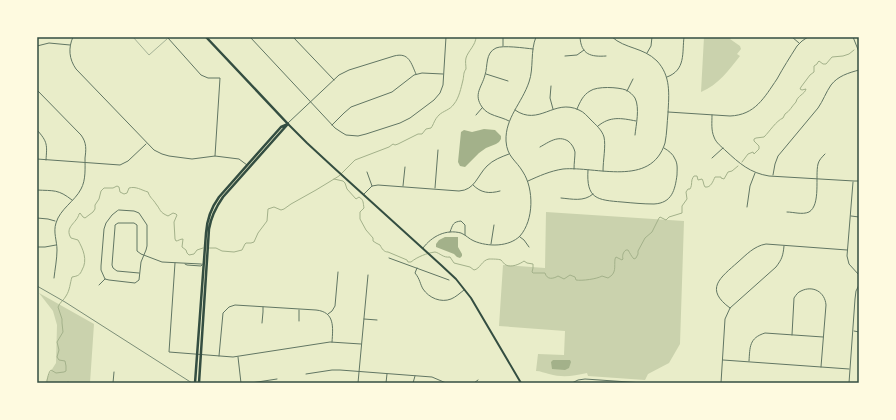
<svg xmlns="http://www.w3.org/2000/svg" width="896" height="420" font-family="Literata,serif">
	<rect width="100%" height="100%" fill="#e9edc9"/>
	<path fill="#cad2ad" d="M704,37H732L730,39L740,46L741,49L737,54L740,56C729,70 718,85 701,92Z
		M546,212L684,221L680,344L669,363L648,374L645,380L588,376L587,373C573,376 563,378 549,374C544,373 541,371 536,371L538,354L564,355L565,331L499,326L503,265L545,268Z
		M39,293L94,324L90,383H45L49,374L56,363L57,325L53,311Z"/>
	<path fill="#a3b18a" d="M484,129L495,130L501,136V139L499,142L496,144L486,148L479,153L465,167L460,166L458,162L461,132L464,130L472,132Z
		M445,237H458V247L462,254V256L460,258L457,257L454,254L436,247V244L439,240Z
		M553,360H570L571,362L569,368L565,370L552,369L551,362Z"/>
	<g fill="none" stroke-linecap="round" stroke-linejoin="round">
		<path stroke="#a3b18a" stroke-width="1" d="M742,162L748,154L753,152L754,154L759,149V146L754,141V139L756,138L764,137C770,131 776,121 783,118L785,114C790,111 792,106 796,102C797,96 805,94 806,89L802,90L800,89L801,87L810,75L814,72V66L817,64L818,62L819,61L823,64H826L832,57L843,56L849,54L854,50
			M334,179L343,181L345,183L347,189L356,199L359,197C364,200 363,203 364,208L360,212V219L366,230L373,238V241L376,243L380,245C382,249 384,252 388,252L407,260L408,262H411C417,257 427,253 435,252C440,253 443,258 450,257L454,263L470,267L474,270C480,269 482,260 489,259C492,259 499,259 501,260C503,262 504,264 506,265C511,268 520,264 524,261L527,263L533,264V268L532,272L533,273H545C547,280 553,279 558,276L564,279L570,275L575,277L576,280C582,281 597,279 602,276L608,278C617,273 614,267 615,259L616,257L622,260L623,259C622,256 623,252 626,250H628C630,253 631,256 634,259L636,258L638,254V251L645,238L652,232L659,218L660,217L666,220L669,217L682,213V206L687,199L686,192L688,189H690C693,184 690,181 694,176H697L698,180L702,179C704,182 703,184 705,187C711,188 713,181 715,177H721V178L724,179L728,172L732,171L738,166
			M208,248H216L222,251L234,252L242,250L245,244L246,243H251L254,242L258,233L267,221L268,209L274,207L281,210L284,209L291,204L316,190L339,176L355,160L389,147L393,144L395,145L398,144L418,134H422L426,129L431,128C434,124 434,120 439,115C443,111 450,110 454,104C459,98 461,88 463,80C464,76 463,73 466,69C466,65 465,62 466,58C468,51 476,45 476,37
			M47,383V382C47,379 49,371 51,370L56,373L64,372L66,371V366L65,361L59,360L57,357L59,350L57,342L63,332L62,323V319L58,307C60,302 64,300 66,296C70,290 70,283 72,277C78,276 80,275 82,270C88,260 83,249 78,240L71,238C64,227 77,223 79,214L80,213L83,217L85,218L93,212L95,209V205L99,199L101,191L104,188H113L117,186L119,187L120,192L124,194L127,193L129,188C136,186 141,190 148,192C150,198 153,199 156,204C161,210 159,212 168,216L173,213L176,214L177,215L174,222L175,239L176,241C178,241 180,239 183,239L182,247L186,250L187,253L189,255L194,254L197,250L203,248
			M65,383L68,382L71,383"/>
		<path stroke="#617663" stroke-width="0.5" d="M133,37L149,55L167,39"/>
		<path stroke="#617663" stroke-width="1" d="M73,37C68,48 69,59 76,69L154,150L162,154L169,156L192,159L215,156L239,159L247,165
			M250,37L335,128L341,132L346,135L358,136L366,134L400,123L410,118L434,100L440,93L443,85L446,37
			M293,37L334,80
			M580,37C581,55 591,57 606,56
			M792,37L799,43
			M853,37L859,52
			M168,38L201,75L208,78H220L215,156
			M37,46L49,43L70,45
			M503,46V37
			M647,53L651,46L652,37
			M565,56L577,55L584,50
			M486,74L508,81
			M667,77C686,70 682,53 684,37
			M551,86L550,98L553,109
			M37,90L81,135C87,143 86,150 85,158C85,168 86,180 81,189C75,201 60,209 56,223C53,232 57,241 57,250C57,259 55,269 54,278
			M627,91L633,79
			M577,109C580,102 583,95 590,91C597,86 618,87 626,90C630,92 633,95 635,98C640,108 636,125 635,135
			M515,110C539,127 554,98 579,110C584,112 587,116 591,120C596,125 602,130 604,137C606,146 603,160 603,171
			M668,112L730,116C755,115 764,98 777,79C783,68 790,57 797,46L802,41L808,37
			M476,115L482,108
			M712,115C712,123 711,130 714,137C716,143 722,147 726,151C739,163 750,173 769,176L854,181H859
			M509,121C500,116 488,116 482,107C473,94 482,87 485,75C488,66 485,53 496,48C503,45 524,48 533,49
			M288,123L339,75L349,70L394,56C409,52 411,63 416,74
			M332,125L344,113L351,107L392,92L414,75L422,73L443,74
			M598,126C610,116 621,118 636,121
			M37,130C48,142 47,145 46,160
			M540,147C549,142 558,135 568,141C572,144 574,148 575,152C575,157 574,163 574,169
			M712,158L723,148
			M37,159L120,165L128,161L146,144
			M588,170C586,199 597,200 622,202C633,203 643,204 654,204C672,203 675,190 677,175C677,170 678,164 675,159C673,154 669,151 664,148
			M367,172L372,186
			M773,175L775,164L778,156L818,108C823,101 826,92 831,85C838,76 848,73 859,70
			M528,181C539,176 550,171 563,169C596,166 651,188 665,143C667,133 667,123 668,113C669,94 671,76 657,61C643,47 625,49 612,37
			M853,182L847,256L849,264L859,275
			M473,185C481,193 489,194 500,191
			M403,186L405,167
			M435,188L438,150
			M37,190C54,191 58,189 72,200
			M364,194L372,186L378,185L459,191C475,190 477,176 487,166C493,160 501,157 509,154
			M561,198C572,199 584,202 593,194
			M747,207L750,186L755,173
			M119,210L134,211L139,213L147,225V246L146,250L141,262L139,280L135,283L109,280L105,279L101,270V266L104,229L106,223L112,215L117,211Z
			M787,212C794,212 802,215 809,212C821,205 815,176 818,164C819,160 822,157 825,154
			M851,216L859,217
			M37,218L48,219L55,221
			M450,232C453,224 453,222 461,221L465,225V235
			M520,237L524,240L529,247
			M491,244L494,225
			M37,247H45L56,245
			M423,248C432,236 446,229 461,233C466,235 469,239 474,241C488,247 509,247 520,236C534,220 534,189 523,172C516,160 507,157 506,141C505,118 522,103 529,82C534,68 530,51 536,37
			M389,258L449,280
			M175,263L169,352L233,357L330,342L361,344
			M185,264L187,265L201,266L202,265V264
			M417,268L415,273C420,279 420,284 423,289C429,298 441,303 451,299C456,297 460,293 464,290
			M139,273L117,271L113,268L112,265L115,227V225L118,223H134L137,225V251L141,254L162,262L201,264
			M99,285L105,279
			M730,308C704,289 720,278 738,262C746,255 754,246 766,244L847,250
			M328,314L332,311L335,306L338,272
			M364,319L377,320
			M299,321V310
			M262,323L263,312V307
			M854,331L859,332
			M792,335L794,298C796,295 798,292 801,291C813,285 825,292 826,305L821,367
			M219,356L223,313L229,307L235,305L316,310C335,312 333,327 332,342
			M238,357L241,383
			M723,360L849,369
			M749,361C750,347 749,338 765,333L823,337
			M306,374L332,370H340L432,377L446,383
			M113,383L114,372
			M251,383L277,379
			M358,383L368,275
			M386,383L387,374
			M413,383L415,376
			M474,383L478,380
			M572,383L578,380L585,379L643,383
			M721,383L725,319L730,308L776,267C782,259 783,256 784,246
			M849,383L855,299L856,291L859,285"/>
		<path stroke="#344e41" stroke-width="2" d="M288,124L307,143L333,167L441,265L456,279L471,298L521,383"/>
		<path stroke="#344e41" stroke-width="2.5" d="M206,37L288,124
			M195,383L206,233C207,219 211,208 219,197L281,127L288,124
			M199,383L209,229C211,217 216,207 223,197L287,125"/>
		<path stroke="#7c8e77" stroke-width="1" d="M37,286L65,302L192,383"/>
	</g>
	<rect width="896" height="420" fill="none" stroke="#fefae0" stroke-width="76"/>
	<rect x="38" y="38" width="820" height="344" fill="none" stroke="#344e41" stroke-width="1.5"/>
</svg>
